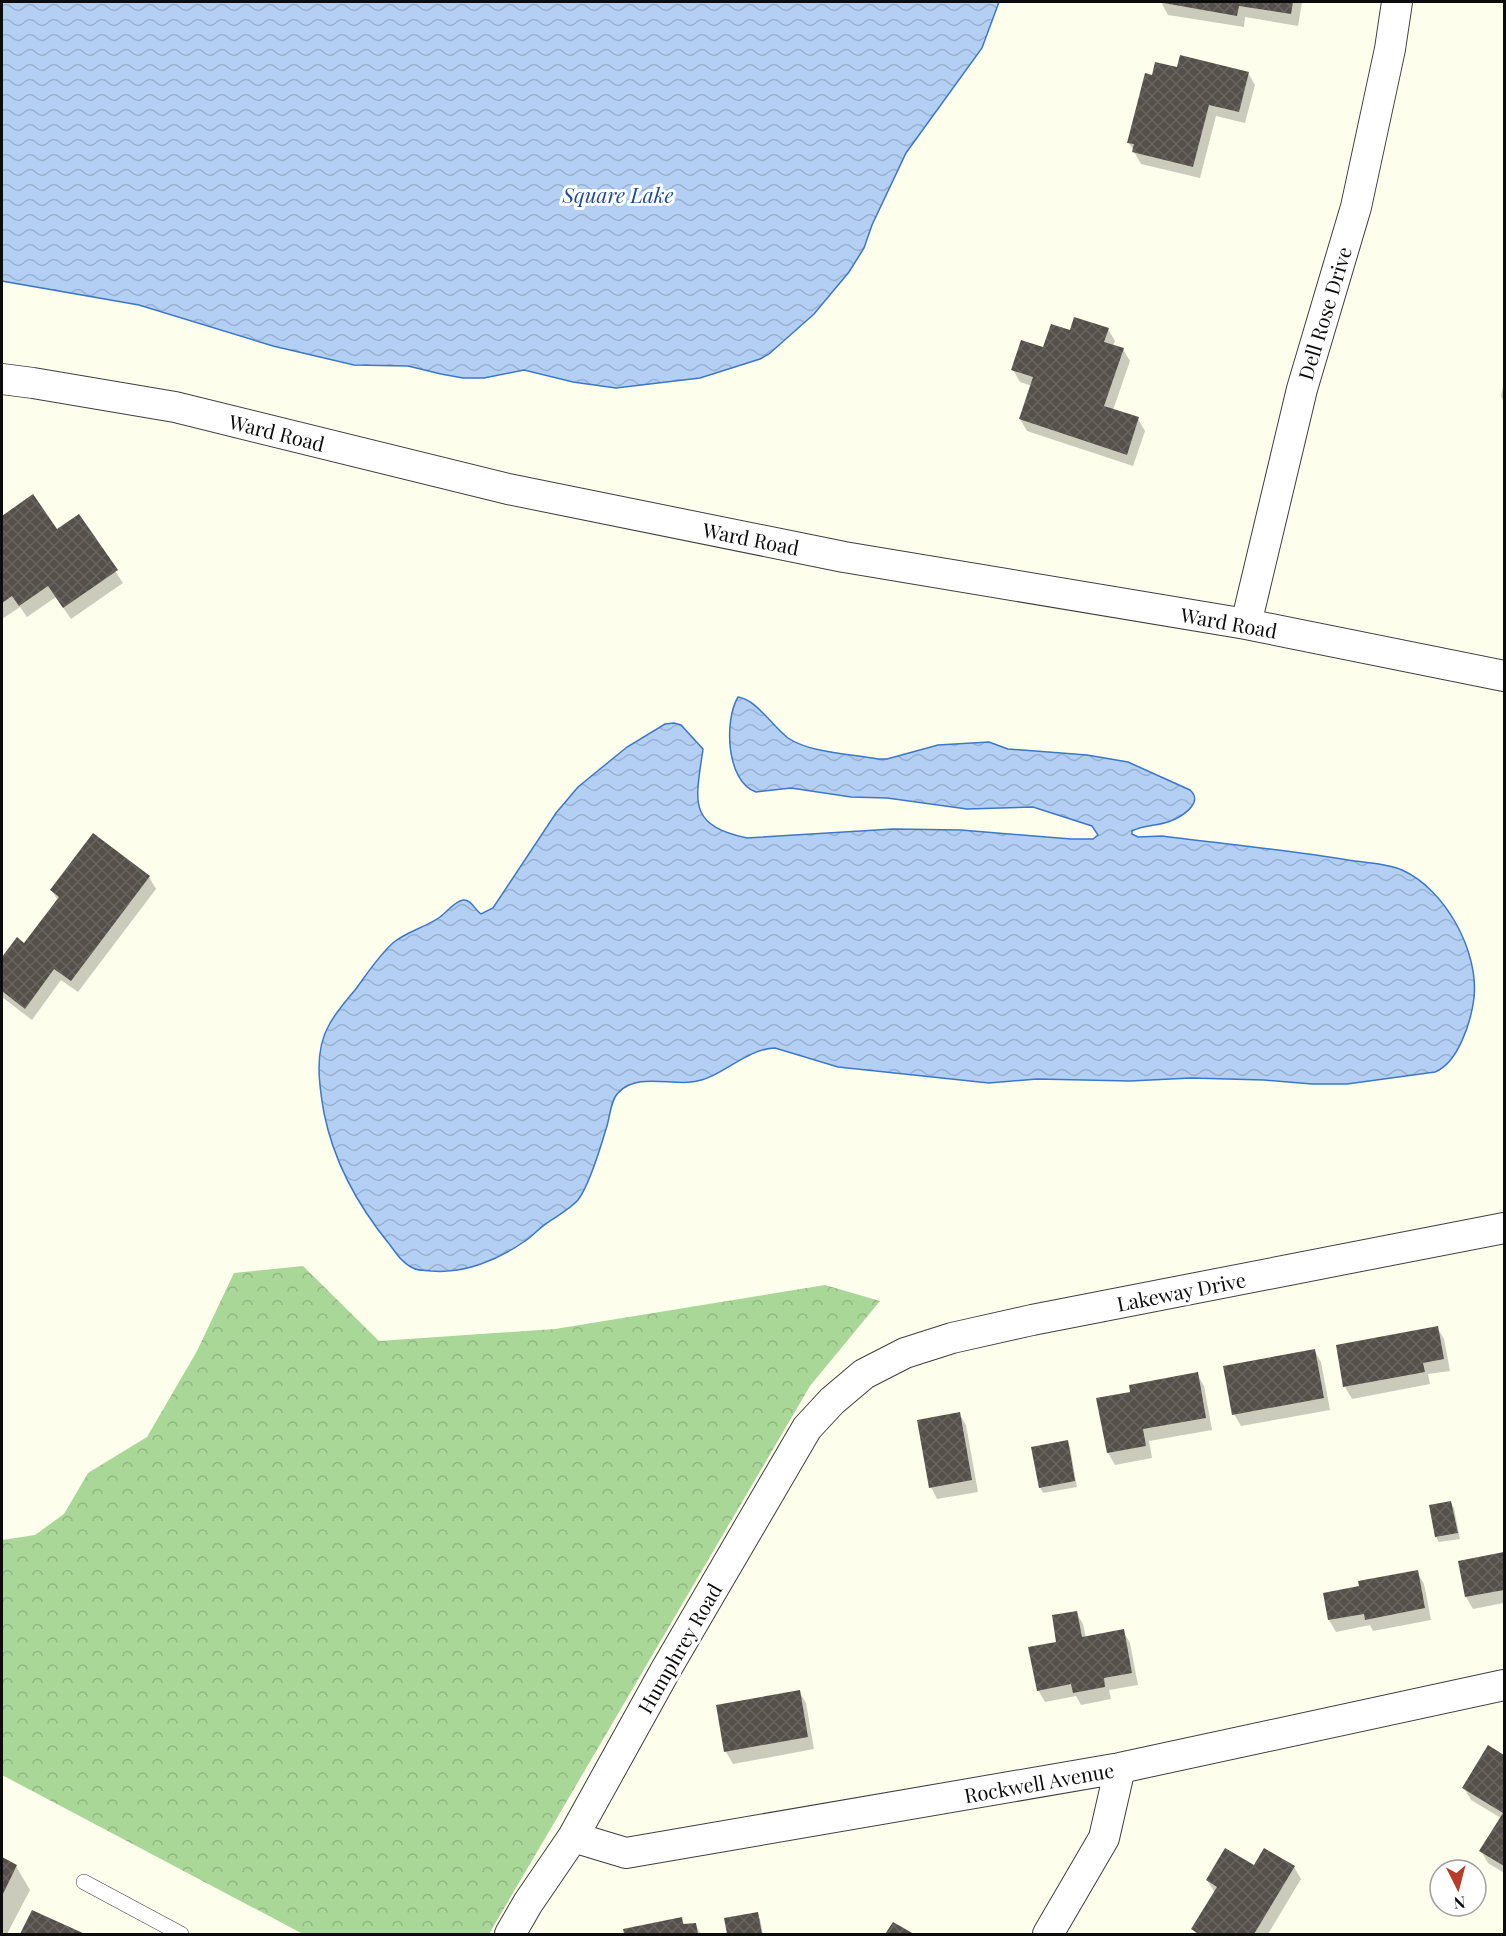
<svg xmlns="http://www.w3.org/2000/svg" width="1506" height="1936" font-family="'Playfair Display',serif">
	<defs>
		<pattern id="forest-crowns" width="20" height="18" patternUnits="userSpaceOnUse" patternTransform="scale(1.5)"><rect width="20" height="18" fill="#a9d797"/><path d="M2 6a3 3 0 1 1 6 0M12 15a3 3 0 1 1 6 0" fill="none" stroke="#90b781"/></pattern>
		<pattern id="water-waves" width="16" height="10" patternUnits="userSpaceOnUse" patternTransform="scale(1.5)"><rect width="16" height="10" fill="#b3d0f4"/><path d="M0 5q4-4 8 0t8 0" fill="none" stroke="#99b1d0"/></pattern>
		<pattern id="building-cross-hatch" width="8" height="8" patternUnits="userSpaceOnUse" patternTransform="scale(1.5)"><rect width="8" height="8" fill="#555049"/><path d="M0 0l8 8M0 8l8-8" fill="none" stroke="#68645f"/></pattern>
	</defs>
	<rect width="100%" height="100%" fill="#fefeec"/>
	<path fill="url(#forest-crowns)" d="M303,1266L379,1341L555,1329L825,1285L880,1301L810,1386L489,1934H303L2,1775V1540L35,1535L64,1514L88,1473L147,1437L197,1351L234,1273Z"/>
	<path fill="url(#water-waves)" stroke="#3d77c8" stroke-width="1.5" d="M2,2H999L982,48L906,153L872,225L864,248L849,272L814,314L769,354L760,359L700,378L616,388L573,382L524,370L484,378H463L441,374L408,366L354,365L273,346L139,305L2,281Z
		M738,697C756,699 773,727 788,738C810,753 851,754 878,759H887L938,745L989,742L1008,749L1087,755L1128,762L1190,790C1205,803 1180,818 1168,822C1156,826 1143,825 1132,831V834L1138,837L1162,836C1224,844 1287,850 1348,860C1365,863 1387,863 1402,870C1445,889 1479,951 1474,998C1471,1022 1458,1063 1435,1072L1347,1084H1312L1264,1080L1191,1078L1130,1081L1037,1079L989,1083L838,1067L775,1048C744,1049 722,1079 691,1082C669,1085 636,1073 618,1093C610,1101 610,1119 606,1129C601,1146 588,1187 578,1200C570,1209 557,1216 547,1223C539,1228 533,1236 525,1241C498,1260 464,1274 431,1271C425,1270 418,1271 413,1268C403,1264 396,1253 390,1245C358,1206 334,1163 324,1113C319,1085 314,1051 329,1025C336,1012 346,1001 355,990C367,974 379,955 394,942C408,931 426,927 440,917C447,912 455,901 463,900C471,899 475,910 481,914L493,908L556,813L578,787L627,747L665,724L674,723L681,725L703,749C696,800 686,825 747,838L893,829L961,830L1071,839H1093L1098,835L1092,826L1033,807L967,809L887,798L851,797L791,788L756,792C726,782 724,720 738,697Z"/>
	<path fill="#0003" d="M1161,2H1302L1298,26L1245,17L1244,27L1168,15Z
		M1178,69L1248,73L1255,85L1245,123L1216,116L1200,178L1141,164L1129,143Z
		M1108,329L1115,341L1113,346L1123,349L1130,361L1113,410L1138,419L1145,431L1133,466L1027,431L1020,419L1032,386L1020,382L1013,370L1071,332Z
		M1504,382V402L1501,396Z
		M33,496L57,531L79,516L123,583L71,619L56,597L27,617L20,607L2,619V518Z
		M149,877L156,889L78,992L61,980L32,1020L2,997V960L17,939L25,945L58,901L52,890Z
		M1437,1327L1444,1339L1450,1371L1428,1374L1430,1384L1352,1399L1345,1387Z
		M1314,1350L1321,1362L1330,1410L1241,1426L1234,1414Z
		M1197,1374L1204,1386L1212,1430L1149,1441L1152,1458L1115,1465L1108,1453L1098,1399L1132,1393Z
		M959,1413L966,1425L978,1492L937,1499L931,1487Z
		M1067,1442L1070,1447L1077,1487L1043,1493L1040,1487Z
		M1450,1503L1454,1508L1460,1539L1439,1542L1436,1537L1431,1506Z
		M1504,1554V1603L1473,1609L1466,1597L1460,1562Z
		M1417,1572L1424,1584L1431,1620L1373,1631L1370,1625L1336,1632L1329,1620L1360,1587Z
		M1076,1612L1083,1624L1086,1638L1123,1631L1130,1643L1138,1685L1109,1690L1111,1699L1081,1705L1076,1696L1045,1702L1038,1690Z
		M799,1691L806,1703L814,1749L733,1764L726,1752L717,1706Z
		M1489,1747L1504,1756V1873L1488,1863L1481,1851L1501,1818L1471,1800L1464,1788Z
		M2,1859L16,1866L30,1890L7,1934H2Z
		M1294,1867L1301,1879L1268,1934H1196L1193,1929L1215,1893L1207,1880Z
		M33,1912L82,1934H22Z
		M757,1913L760,1919L763,1934H729L726,1919Z
		M682,1919L685,1926L695,1924L701,1934H625L624,1930Z"/>
	<path fill="url(#building-cross-hatch)" d="M1158,2H1293L1291,14L1239,6L1237,16Z
		M1180,55L1249,72L1239,112L1209,105L1193,167L1132,152L1134,144L1127,143L1145,73L1152,75L1155,62L1177,67Z
		M1074,317L1109,328L1104,342L1124,348L1104,406L1139,417L1127,455L1019,419L1033,377L1011,370L1021,340L1043,347L1051,324L1070,330Z
		M33,494L57,529L79,514L118,570L63,608L48,586L19,606L12,596L2,603V516Z
		M93,833L150,876L71,981L54,969L25,1009L2,991V957L17,937L24,943L59,897L50,890Z
		M1438,1326L1444,1359L1423,1363L1425,1372L1343,1387L1336,1345Z
		M1315,1349L1324,1398L1232,1415L1223,1366Z
		M1198,1372L1206,1418L1143,1429L1146,1446L1107,1453L1096,1398L1130,1392L1129,1385Z
		M960,1412L972,1480L929,1488L917,1420Z
		M1068,1440L1075,1481L1039,1488L1031,1447Z
		M1451,1501L1458,1533L1435,1537L1429,1505Z
		M1504,1552V1590L1465,1597L1458,1561Z
		M1418,1570L1425,1608L1365,1620L1364,1614L1328,1620L1323,1593L1359,1586L1358,1581Z
		M1077,1611L1082,1637L1124,1629L1132,1673L1104,1678L1105,1687L1073,1693L1071,1684L1037,1691L1028,1647L1056,1642L1052,1615Z
		M800,1690L808,1737L724,1752L716,1705Z
		M1488,1745L1504,1755V1866L1479,1851L1503,1813L1462,1788Z
		M1225,1848L1254,1865L1264,1848L1295,1866L1254,1934H1199L1191,1929L1217,1887L1206,1880Z
		M2,1857L17,1865L2,1896Z
		M32,1910L85,1934H20Z
		M758,1912L762,1934H727L724,1918Z
		M682,1917L683,1924L696,1923L698,1934H624L623,1929Z
		M893,1922L914,1934H885Z"/>
	<g fill="none" stroke-linecap="round" stroke-linejoin="round">
		<defs>
			<path id="lane" d="M84,1882L181,1934"/>
			<path id="street" d="M2,379L33,383L175,407L508,489L844,557L1246,624L1504,676
				M1246,624L1302,389L1356,207L1390,49L1397,2
				M573,1837L626,1853L1120,1768L1504,1685
				M510,1934L528,1903L573,1837L665,1671L807,1428L832,1401L864,1374L905,1353L952,1338L1032,1320L1504,1228
				M1048,1934L1104,1838L1120,1768"/>
		</defs>
		<use href="#lane" stroke="#3f3f3f" stroke-width="16"/>
		<use href="#street" stroke="#3f3f3f" stroke-width="32"/>
		<use href="#lane" stroke="#fff" stroke-width="15"/>
		<use href="#street" stroke="#fff" stroke-width="30"/>
	</g>
	<g text-anchor="middle" dominant-baseline="central" stroke-width="6" stroke-linejoin="round" paint-order="stroke">
		<g font-size="20" fill="#0c0c0c" stroke="#fff">
			<text transform="translate(1324 313) rotate(-73)">Dell Rose Drive</text>
			<text transform="translate(277 432) rotate(14)">Ward Road</text>
			<text transform="translate(751 538) rotate(11)">Ward Road</text>
			<text transform="translate(1229 622) rotate(10)">Ward Road</text>
			<text transform="translate(1181 1291) rotate(-11)">Lakeway Drive</text>
			<text transform="translate(679 1648) rotate(-60)">Humphrey Road</text>
			<text transform="translate(1039 1782) rotate(-10)">Rockwell Avenue</text>
		</g>
		<g font-size="21" font-style="italic" fill="#1b4b99" stroke="#fff">
			<text x="618" y="194">Square Lake</text>
		</g>
	</g>
	<rect width="1506" height="1936" fill="none" stroke="#0c0c0c" stroke-width="6"/>
	<g transform="translate(1458 1888) rotate(174)"><circle r="28" fill="#ffffff" stroke="#9e9e9e" stroke-width="1.5"/>
	<path d="M0-4.5L10 22L0 15L-10 22Z" fill="#b73c2a"/>
	<text y="-9" font-size="16" font-weight="bold" text-anchor="middle" fill="#0c0c0c">N</text>
	</g>
</svg>
